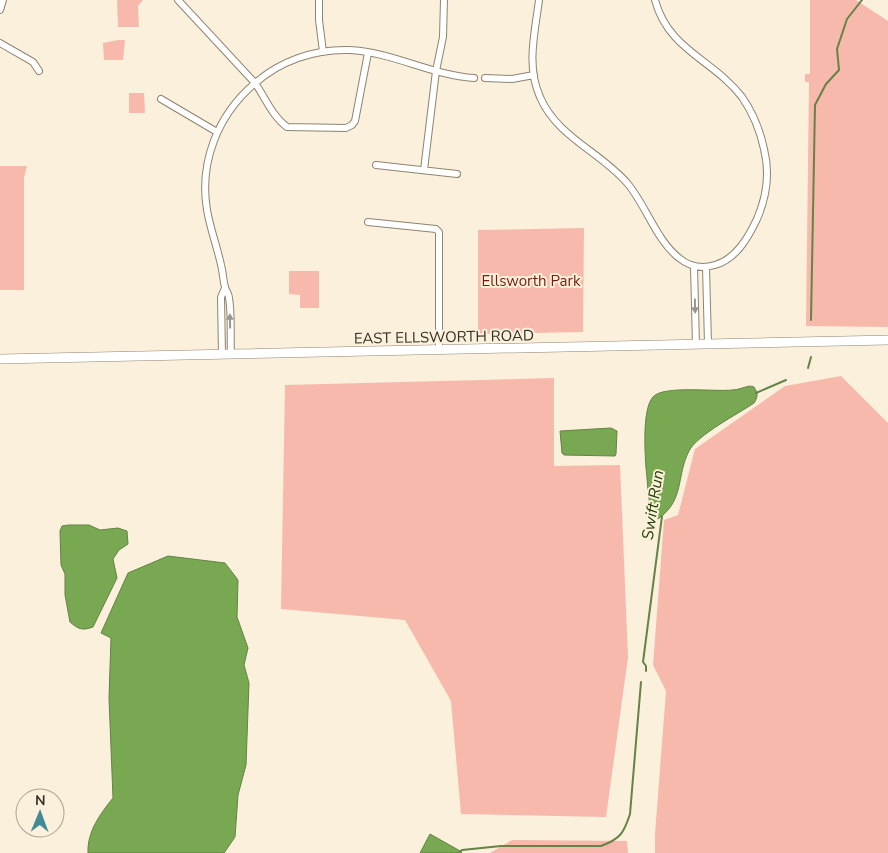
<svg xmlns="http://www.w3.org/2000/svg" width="888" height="853" font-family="'Nunito Sans',sans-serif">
	<rect width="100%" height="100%" fill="#fbf0db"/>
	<path fill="#f7b9ac" d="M117,0H143L138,6L139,27H118Z
		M810,0H856L888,21V327L806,326L809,82H805V74H810Z
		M118,40H125L123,60H104L103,43Z
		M129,93H144L145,113H129Z
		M0,166H27L24,178V290H0Z
		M584,228L583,332L478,334V230Z
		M289,271H319V308H300V295L289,294Z
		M841,376L888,423V853H655V834L666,691L653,665L664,520L678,515L695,449L785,386Z
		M554,378V466L620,465L628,657L606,817L461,814L451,701L405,620L281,609L285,385Z
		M512,840L627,841L628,853H490Z"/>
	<path fill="#79a852" stroke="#648345" d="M750,386L754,387C758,393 758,397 754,403C738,414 697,435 689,451C676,476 685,500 658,519C647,512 648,481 646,468C645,453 642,409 653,397C663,385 715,392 732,390C738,390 744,387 750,386Z
		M611,428L617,431L616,454L615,456L564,455L562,453L560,431Z
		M68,525H89L100,530L118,528L127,531L128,544L119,550L113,559L117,578L93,627C82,631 78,629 70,622L65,595V574L61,565L60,531L62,526Z
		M168,556L225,563L238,580L237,617L248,648L244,665L249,683L246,765L238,795L235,837L224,853H88C87,832 100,814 113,798L109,698L111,638L101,633L128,573Z
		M430,834L462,852L461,853H420Z"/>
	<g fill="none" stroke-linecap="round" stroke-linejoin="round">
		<path stroke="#648345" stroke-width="2" d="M811,320L815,105L826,84L839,70L837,49L847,19L862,0
			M808,368L811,357
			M756,393L786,380
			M646,671V666L643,662L662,516
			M459,853L462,850L501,846H601C620,839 624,833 630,814L641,682"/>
		<defs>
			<path id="street" d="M178,0L255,83C265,97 272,116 287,127L346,128L352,125L355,121L368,53
				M319,0V20L323,52
				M539,0C535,32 526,66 540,97C557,137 601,152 628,184C646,206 657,241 679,258C690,267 702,269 715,265C736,259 748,238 757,219C767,196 770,173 764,149C760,130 753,113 742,97C714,60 668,50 655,0
				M0,10L3,0
				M0,43L33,62L39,71
				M485,78L512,79L534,75
				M161,99L217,132
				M376,165L457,174
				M424,170L436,71L443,37L444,0
				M368,222L436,229L439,232V350
				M694,267L696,345
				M706,267L708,344
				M222,355L221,297L225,288
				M231,355C230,338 232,314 229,298C229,294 226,291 225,287C223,280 223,272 221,265C217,246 210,228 207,210C199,162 218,115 254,84C280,61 314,49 349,50C392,52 431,75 474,78"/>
			<path id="secondary" d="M0,359L888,340"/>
		</defs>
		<use href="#street" stroke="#8e8471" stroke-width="8"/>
		<use href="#secondary" stroke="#8e8471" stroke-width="10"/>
		<use href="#street" stroke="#fff" stroke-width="6"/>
		<use href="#secondary" stroke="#fff" stroke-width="9"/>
	</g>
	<defs><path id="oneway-solid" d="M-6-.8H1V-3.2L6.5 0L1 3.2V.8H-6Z" transform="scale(1.25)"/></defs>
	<g fill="#989692">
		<use href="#oneway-solid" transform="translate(695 306) rotate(89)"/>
		<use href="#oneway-solid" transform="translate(230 321) rotate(-91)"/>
	</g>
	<g text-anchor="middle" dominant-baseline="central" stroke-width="4" stroke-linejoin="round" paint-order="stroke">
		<g font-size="15" fill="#761e0d" stroke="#fbf0db">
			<text x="531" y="281">Ellsworth Park</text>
		</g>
		<g font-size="15" fill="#322e26" stroke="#fbf0db">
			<text transform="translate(444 337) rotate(-1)">EAST ELLSWORTH ROAD</text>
		</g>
		<g font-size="16" font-style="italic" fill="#213f00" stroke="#fbf0db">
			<text transform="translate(653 505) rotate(-81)">Swift Run</text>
		</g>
	</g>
	<g transform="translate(40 813) rotate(1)"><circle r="24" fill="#fbf0db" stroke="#aba293"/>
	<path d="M0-4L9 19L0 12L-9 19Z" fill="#448a94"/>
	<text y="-8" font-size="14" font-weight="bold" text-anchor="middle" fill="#322e26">N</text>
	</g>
</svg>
